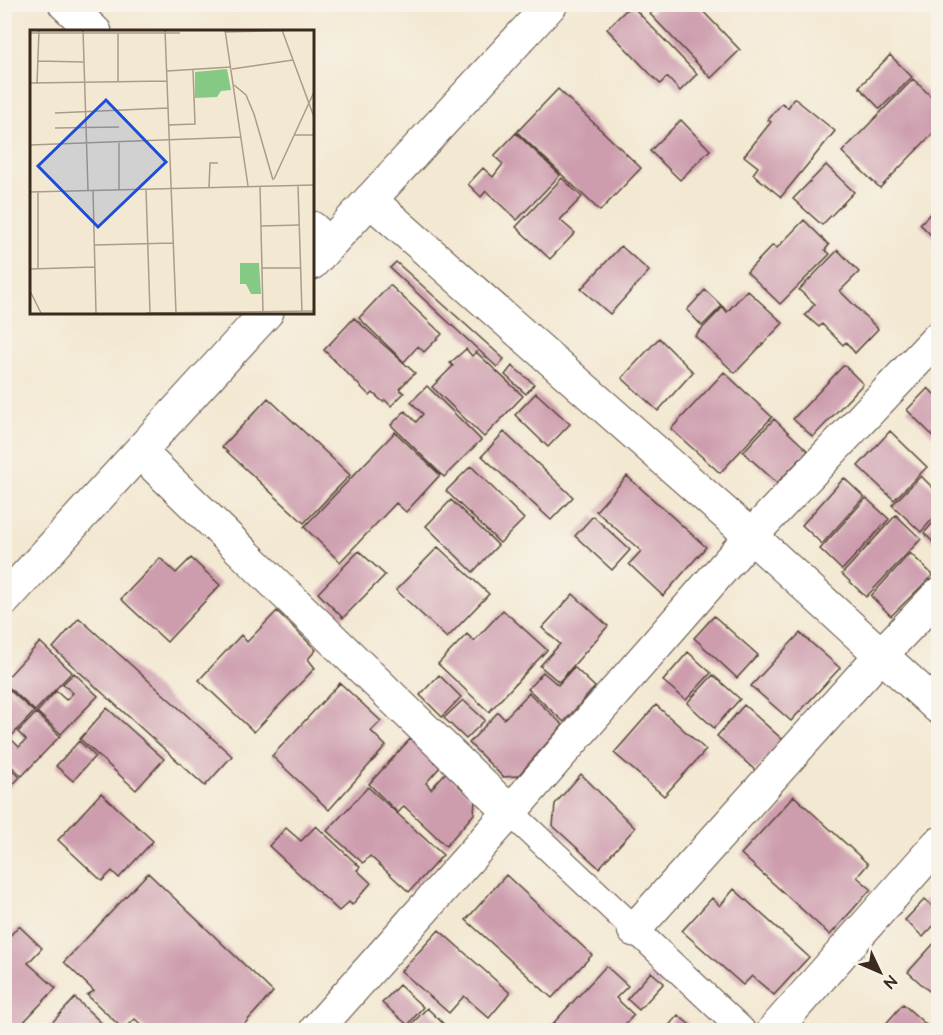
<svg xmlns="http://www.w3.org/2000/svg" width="943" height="1035" font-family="'Architects Daughter',sans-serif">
	<rect width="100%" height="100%" fill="#f7f3e8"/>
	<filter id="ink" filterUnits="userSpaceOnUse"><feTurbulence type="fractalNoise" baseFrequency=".0167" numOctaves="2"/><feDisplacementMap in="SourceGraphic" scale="12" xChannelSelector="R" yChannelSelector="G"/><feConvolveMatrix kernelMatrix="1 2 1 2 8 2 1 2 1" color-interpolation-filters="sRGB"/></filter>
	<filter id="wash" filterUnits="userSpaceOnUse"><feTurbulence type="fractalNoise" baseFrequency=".008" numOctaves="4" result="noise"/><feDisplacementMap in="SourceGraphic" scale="24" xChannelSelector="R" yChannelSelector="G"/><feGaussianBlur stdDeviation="1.35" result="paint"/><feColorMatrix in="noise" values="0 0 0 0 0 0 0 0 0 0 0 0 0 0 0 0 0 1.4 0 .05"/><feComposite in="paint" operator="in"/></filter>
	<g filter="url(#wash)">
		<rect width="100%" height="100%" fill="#f3e8d2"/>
		<g id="blocks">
			<path fill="#cd9dae" d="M660,4H696L740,50L711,78L650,14Z
				M631,5L697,74L680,91L667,77L660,84L607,29Z
				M890,55L912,77L880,109L859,87Z
				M913,79L938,103V128L880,188L842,152Z
				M558,89L641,168L600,211L517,132Z
				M794,98L835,131L781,197L753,174L758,167L744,156L771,122L768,120L782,103L788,108Z
				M681,120L710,150L680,180L650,151Z
				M516,133L560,175L517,220L486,191L481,197L468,184L483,168L493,177L503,164L494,156Z
				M826,165L854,192L822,225L793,199Z
				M562,178L582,197L560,220L575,233L550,259L516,227Z
				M938,206V242L920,224Z
				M804,220L829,245L825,250L830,254L780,304L747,272L773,245L777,248Z
				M621,246L649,271L610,314L581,289Z
				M838,250L859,272L840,291L878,329L855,353L846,342L843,345L822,324L819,327L805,315L815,304L799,290Z
				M396,262L504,359L497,367L390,268Z
				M390,285L442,334L424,352L418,346L404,362L359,318Z
				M705,290L722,306L702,326L687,310Z
				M747,290L783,323L735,373L695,336L723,307L727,312Z
				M354,318L415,373L399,389L404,393L391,406L385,400L383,402L373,393L370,396L324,350Z
				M659,338L693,372L658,411L622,378Z
				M466,349L472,356L476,352L523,396L484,437L432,387L453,366L450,363Z
				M844,365L863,384L813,437L793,419Z
				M512,366L534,384L526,394L505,375Z
				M724,372L772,417L720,473L671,429Z
				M427,386L481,440L444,477L391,425L405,411L416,422L423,414L411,402Z
				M928,388L938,398V441L907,410Z
				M536,393L570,424L548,447L515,415Z
				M268,398L350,475L304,523L222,447Z
				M774,419L808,451L777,483L743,452Z
				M890,431L927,467L894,500L858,466Z
				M395,432L440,475L406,512L396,503L340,562L304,527Z
				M504,432L573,497L551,520L482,456Z
				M471,466L524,519L500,543L446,491Z
				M627,476L706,547L663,596L629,564L641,551L596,511Z
				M921,476L938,493V513L921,532L892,505Z
				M844,478L864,497L822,544L802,525Z
				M866,498L889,519L842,570L820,549Z
				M451,500L498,545L473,572L426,526Z
				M896,515L921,539L866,597L842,574Z
				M593,516L630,550L612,570L575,536Z
				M938,517V547L924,533Z
				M438,547L489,594L447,638L396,590Z
				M359,551L385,575L343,618L318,593Z
				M910,553L933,575L891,616L871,596Z
				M160,558L176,573L191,558L220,585L167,642L121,599Z
				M573,594L608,626L559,682L540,666L560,644L542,628Z
				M503,610L547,650L489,712L438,664L467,634L474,641Z
				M277,611L316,650L308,659L315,668L254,732L199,680L241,635L247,642Z
				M714,616L758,655L737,678L694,638Z
				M79,618L232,756L205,786L53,648Z
				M800,633L840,668L791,721L751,686Z
				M40,642L72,672L35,711L4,683V681Z
				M688,652L711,673L686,700L663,681Z
				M574,667L595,687L564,722L528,689L543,672L558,685Z
				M74,673L98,696L61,734L37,712L56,691L66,700L73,693L63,684Z
				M439,675L461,697L442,717L420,695Z
				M713,675L740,699L714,728L687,703Z
				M340,683L381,721L371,731L386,746L329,810L272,756Z
				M4,685L34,712L4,744Z
				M529,693L563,725L518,776L503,777L469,743L498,712L504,719Z
				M463,700L485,720L466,739L444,718Z
				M656,705L706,750L664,796L614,753Z
				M744,705L783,740L756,771L717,736Z
				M107,708L164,759L136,790L80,739Z
				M36,713L60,736L22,776L4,760V747L11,739L19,747L26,740L18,732Z
				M411,738L440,767L426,783L431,789L446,772L475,800L474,814L446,846L404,806L398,813L369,784Z
				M79,741L95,756L73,781L56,766Z
				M4,763L20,777L4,794Z
				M581,774L635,828L599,868L553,826L555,804Z
				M368,787L443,855L409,892L370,856L363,863L327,831Z
				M101,793L153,841L119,878L112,871L102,881L58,840Z
				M794,796L868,864L857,877L871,889L830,935L741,854Z
				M316,826L360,867L357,870L371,883L352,905L349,902L339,911L269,846L286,828L301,841Z
				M148,873L273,992L239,1030H147L135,1019L124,1030L87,995L94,991L64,962Z
				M506,875L592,955L552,998L466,920Z
				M734,889L809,957L774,995L752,976L743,985L682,931L712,898L720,906Z
				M925,899L938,912V921L923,937L905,920Z
				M19,926L42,948L28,963L56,988L16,1030H4V942Z
				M439,930L510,993L489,1018L464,996L449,1013L401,971Z
				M937,940L938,942V999L908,972Z
				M606,966L628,986L616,998L634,1015L619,1030H547Z
				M651,972L664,983L639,1010L627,999Z
				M399,985L423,1007L408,1025L382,1003Z
				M75,998L109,1030H45Z
				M903,1004L932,1030H887L883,1027Z
				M427,1008L450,1030H415L410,1026Z
				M678,1015L696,1030H665Z"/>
		</g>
	</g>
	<g filter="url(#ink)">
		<use href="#blocks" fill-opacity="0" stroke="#574639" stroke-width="1.5"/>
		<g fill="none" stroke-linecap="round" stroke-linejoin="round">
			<defs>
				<path id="service" d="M510,812L742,1030"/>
				<path id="minor" d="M65,4L95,32
					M370,200L751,536L938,707
					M312,228L329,244
					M140,452L510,812
					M634,930L881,655L938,595
					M316,1030L510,812L751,536L938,338
					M774,1030L938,844"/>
				<path id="tertiary" d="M312,263L551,4
					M4,600L267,312"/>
			</defs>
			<use href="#service" stroke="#574639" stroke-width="28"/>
			<use href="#minor" stroke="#574639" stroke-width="35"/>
			<use href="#tertiary" stroke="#574639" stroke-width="35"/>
			<use href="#service" stroke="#fff" stroke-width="26"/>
			<use href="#minor" stroke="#fff" stroke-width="33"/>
			<use href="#tertiary" stroke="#fff" stroke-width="33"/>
		</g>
	</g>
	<g transform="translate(30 30)">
		<rect width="284" height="284" fill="#f3e8d2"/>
		<path d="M197,39L201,60L191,61L187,67L165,68V42ZM210,233H229L231,264H221L216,254H210Z" fill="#84ca84"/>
		<path fill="none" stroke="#a99c8a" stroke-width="1.5" d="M53,0L58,160M135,0L146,283M195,0L218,156M252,0L284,87M195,2L266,0M0,3H150M8,31L54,32M202,39L263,30M137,41L201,37M88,52V4M0,53L137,51M7,54L9,0M204,55L216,65L224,84L243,150M25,83L138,78M138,95L165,94L163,40M25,98L89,97M264,105H284M0,115L211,107M244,149L284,62M230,156L233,282M268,156L272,282M179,157L180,133H188M116,159L120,283M63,160L66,283M89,160V113M8,161V238M0,162L284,155M231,196L270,195M65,215L143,213M232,238H271M0,239L65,237M0,261L11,283M116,283L284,281"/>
		<path fill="#1d4ed8" fill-opacity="0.15" stroke="#1d4ed8" stroke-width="3" d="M76,70L136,132L68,197L8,136Z"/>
		<rect width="284" height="284" fill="none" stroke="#3b2a1e" stroke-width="3"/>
	</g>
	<rect width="943" height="1035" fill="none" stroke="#f7f3e8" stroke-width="24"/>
	<g transform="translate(880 972) rotate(134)" stroke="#f7f3e8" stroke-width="4.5" paint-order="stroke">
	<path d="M0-4.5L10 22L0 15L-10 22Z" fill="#3b2a1e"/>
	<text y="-9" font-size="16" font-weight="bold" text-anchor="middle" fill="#3b2a1e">N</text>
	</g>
</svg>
